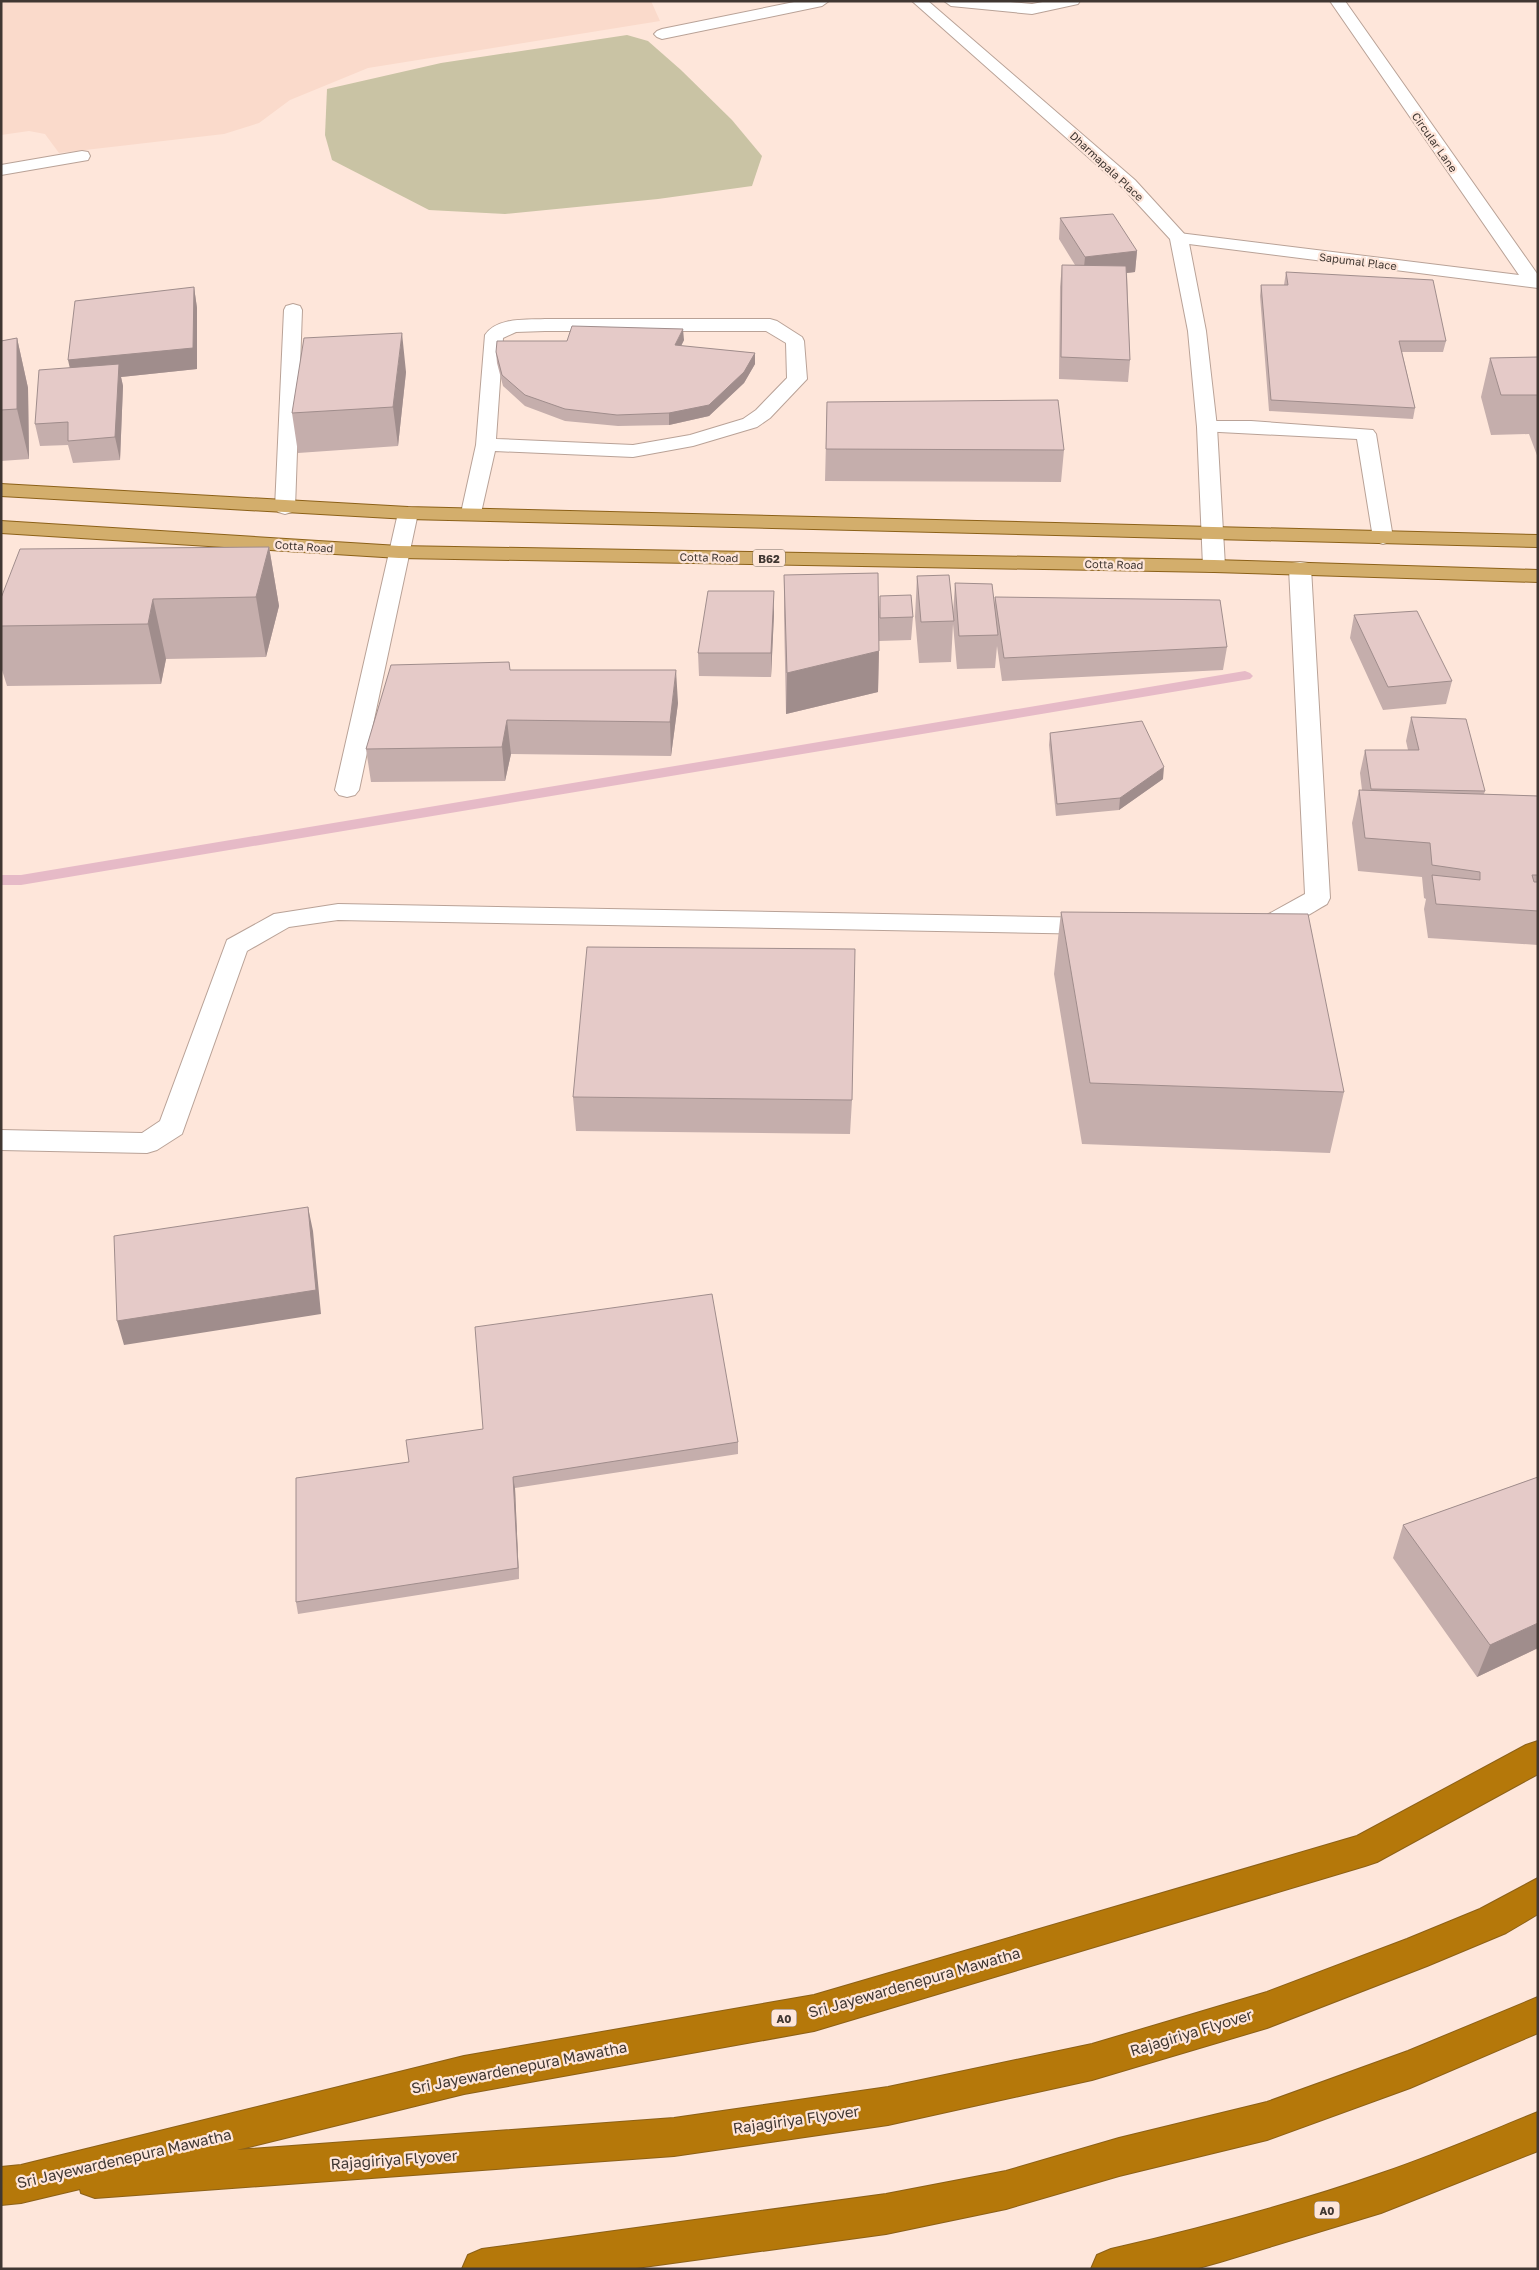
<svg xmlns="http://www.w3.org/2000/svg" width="1539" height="2270" font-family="'Golos Text',sans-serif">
	<rect width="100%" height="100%" fill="#fee6da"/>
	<path fill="#fadacb" d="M1,1H651L660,21L368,68L290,100L259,123L224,134L59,153L45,134L29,131L1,135Z"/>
	<path fill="#c9c3a4" d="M627,35L648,41L681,70L732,120L762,156L752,186L658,199L505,214L429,210L332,160L325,135L327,89L441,63Z"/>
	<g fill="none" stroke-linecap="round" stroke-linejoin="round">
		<path fill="#e6bac7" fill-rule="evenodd" d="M1245,671L1250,673L1253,676L1250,679L21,885H1V875H21Z"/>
		<defs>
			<path id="lane" d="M293,304L300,306L302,310L295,508L292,512L285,514L278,512L275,508L284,310L286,306Z
				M545,319H770L777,321L802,337L804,341L807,379L770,418L757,427L693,446L633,457L495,451L481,513L478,517L471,519L464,517L461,513L476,445L485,335C497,317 526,320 545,319ZM545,331H766L786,343L787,378L756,410L743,419L690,435L633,445L496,439L503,338L516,332Z
				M1207,421H1251L1373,430L1376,434L1393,538L1390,542L1383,544L1376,542L1373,538L1357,439L1200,431L1197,427L1200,423Z
				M1300,562L1308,563L1311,568L1330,898L1327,904C1305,916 1271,942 1246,935L1242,929L1246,923L1256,921L1305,894L1289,568L1292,563Z
				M338,904L1097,918L1106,920L1110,926L1106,932L1097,934L338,920L289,927L247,951L182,1134L157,1150L147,1153L1,1150V1130L142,1133L160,1121L227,940L274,914Z"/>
			<path id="street" d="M799,1H829L822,6L662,39L657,37L654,34L657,31L662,29Z
				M944,1H1000L1032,4L1048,1H1080L1078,4L1032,14L951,6Z
				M1330,1H1345L1538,275V288L1173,242L1170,238L1173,234L1179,233L1519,275Z
				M82,151L88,152L90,156L88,160L1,175V165Z
				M408,507L415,509L418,513L359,790L355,795L347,797L339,795L335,790L398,513L401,509Z"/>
			<path id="secondary" d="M912,1H928L1135,180L1188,238L1206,331L1217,427L1225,566L1222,571L1214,572L1206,571L1203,566L1197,427L1188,331L1170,239L1123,188Z"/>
			<path id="primary" d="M1,484L408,507L1538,535V547L408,519L1,496Z
				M1,521L399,546L1214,560L1538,570V582L1214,572L399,558L1,533Z"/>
			<path id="highway" d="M1538,1741V1774L1377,1862L1365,1866L814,2031L464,2094L237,2150L674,2118L888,2087L1092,2044L1267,1992L1407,1939L1480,1909L1538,1878V1914L1506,1933L1427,1966L1267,2028L1092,2080L888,2125L674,2156L95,2198L81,2193L80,2189L21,2203L1,2205V2167L21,2165L464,2056L814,1995L1357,1836L1526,1745Z
				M1538,1997V2033L1410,2088L1267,2140L1119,2176L1006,2209L886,2234L629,2269H462L468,2255L482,2249L886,2194L1006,2171L1119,2138L1267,2102L1408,2051Z
				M1538,2112V2151L1381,2213L1220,2262L1195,2269H1091L1097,2255L1111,2249C1202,2228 1293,2204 1382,2173C1435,2155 1486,2133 1538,2112Z"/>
		</defs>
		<use href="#lane" stroke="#b9a297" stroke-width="2"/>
		<use href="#street" stroke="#b9a297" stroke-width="2"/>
		<use href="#secondary" stroke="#b9a297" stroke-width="2"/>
		<use href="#primary" stroke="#8c6118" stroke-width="2"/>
		<use href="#highway" stroke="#8c6118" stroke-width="2"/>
		<use href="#lane" fill="#fff" fill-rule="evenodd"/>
		<use href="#street" fill="#fff" fill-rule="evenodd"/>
		<use href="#secondary" fill="#fff" fill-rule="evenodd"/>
		<use href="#primary" fill="#d3ae6c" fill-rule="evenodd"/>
		<use href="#highway" fill="#b5780a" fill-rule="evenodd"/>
	</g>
	<path fill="#c5aeac" d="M1060,218L1137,251L1135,272L1127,273L1130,360L1128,382L1059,379L1060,287L1062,265H1075L1059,239Z
		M1286,272L1446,341L1443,352H1402L1415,408L1413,419L1269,411L1260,296L1261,285H1284Z
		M194,287L197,308V369L121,377L123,386L120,460L73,463L68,445L40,446L35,424L70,368Z
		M17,338L28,388L29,459L1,461V341Z
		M684,340L681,346L755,353V364L744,383L709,416L669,425L618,426L565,421L525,406L503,386L497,363L496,352L567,341Z
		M1538,357V458L1529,434L1491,435L1481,397L1490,358Z
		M406,372L398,446L298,453L292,413Z
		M827,402L1064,450L1061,482L825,481Z
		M269,547L279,606L266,657L166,659L161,684L7,686L2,670L1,673V598Z
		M784,575L879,618L880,596L913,617L911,640L879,641L878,692L786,714L784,615Z
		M917,576L953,614L955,583L994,606L995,597L1227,647L1223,670L1002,681L997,646L995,668L957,669L953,624L951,662L919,663L915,617Z
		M774,614L771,677L699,676L698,653Z
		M1354,615L1452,681L1446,704L1383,710L1350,638Z
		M510,670L678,703L671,756L511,754L505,781L371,782L366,749Z
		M1411,717L1485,791L1484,794L1538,796V945L1428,938L1424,909L1426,899L1424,898L1422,877L1358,871L1352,823L1359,790H1362L1360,773L1365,750H1408L1406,741Z
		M1050,733L1163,779L1119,810L1056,816L1049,745Z
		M1061,912L1344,1092L1330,1153L1082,1144L1054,974Z
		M573,1097L852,1100L850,1134L576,1131Z
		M738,1442V1454L515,1488L519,1579L298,1614L296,1602V1478Z
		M1538,1477V1648L1477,1677L1393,1558L1403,1525Z"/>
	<path fill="#a08d8c" d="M1137,251L1135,272L1083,278L1085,257Z
		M194,287L197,308V369L121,377L123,386L120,460L115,437L73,382L68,360Z
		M683,329L684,340L676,356L675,345Z
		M402,333L406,372L398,446L393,407Z
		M17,338L28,388L29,459L17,409Z
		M755,353V364L744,383L709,416L669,425V413Z
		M269,547L279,606L266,657L256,597Z
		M774,591V614L771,677V653Z
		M153,599L166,659L161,684L148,624Z
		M879,651L878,692L786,714L787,673Z
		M676,670L678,703L671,756L670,722Z
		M507,720L511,754L505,781L502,747Z
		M1164,767L1163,779L1119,810L1120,798Z
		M308,1207L313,1231L321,1314L124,1345L117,1321Z
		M513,1477L515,1488L519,1579L518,1568Z
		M1538,1623V1648L1477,1677L1490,1645Z"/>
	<path fill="#e5cac8" stroke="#a08d8c" d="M1113,214L1137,251L1085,257L1060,218Z
		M1062,265L1126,266L1130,360L1061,357Z
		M1286,272L1433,280L1446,341H1399L1415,408L1271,400L1261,285H1288Z
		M194,287L193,348L68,360L75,301Z
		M572,326L683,329L675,345L755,353L744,372L709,405L669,413L617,415L565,409L525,395L502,375L496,352L497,341H567Z
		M402,333L393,407L292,413L304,338Z
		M17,338V409L1,410V341Z
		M1538,357V395H1501L1490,358Z
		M119,364L115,437L68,441V422L35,424L39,370Z
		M1058,400L1064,450L826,449L827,402Z
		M269,547L256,597L153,599L148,624L1,626V598L20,549Z
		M878,573L879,651L787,673L784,575Z
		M949,575L954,621L921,622L917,576Z
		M955,583L992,584L998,635L959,636Z
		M708,591H774L771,653H698Z
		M911,595L913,617L880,618V596Z
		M995,597L1220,600L1227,647L1004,658Z
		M1417,611L1452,681L1388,687L1354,615Z
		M509,662L510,670H676L670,722L507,720L502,747L366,749L391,665Z
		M1411,717L1466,719L1485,791L1371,789L1365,750H1419Z
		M1142,721L1164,767L1120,798L1057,804L1050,733Z
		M1359,790L1538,796V875H1532L1534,882H1538V911L1436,904L1432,875L1480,880V872L1432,865L1430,843L1365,838Z
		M1061,912L1308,914L1344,1092L1090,1083Z
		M587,947L855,949L852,1100L573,1097Z
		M308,1207L316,1290L117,1321L114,1236Z
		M712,1294L738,1442L513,1477L518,1568L296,1602V1478L409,1462L406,1440L483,1429L475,1327Z
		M1538,1477V1623L1490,1645L1403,1525Z"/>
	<g text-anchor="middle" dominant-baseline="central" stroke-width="4.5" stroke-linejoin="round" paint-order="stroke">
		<g font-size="11" fill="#403732" stroke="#fee6da">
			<text transform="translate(1435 142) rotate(55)">Circular Lane</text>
			<text transform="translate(1107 166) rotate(43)">Dharmapala Place</text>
			<text transform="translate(1358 261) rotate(7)">Sapumal Place</text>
			<text transform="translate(304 546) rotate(4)">Cotta Road</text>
			<text transform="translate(709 557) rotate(1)">Cotta Road</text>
			<text transform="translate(1114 564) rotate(1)">Cotta Road</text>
		</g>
		<g fill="#fee6da" stroke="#796c64" stroke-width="1">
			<rect x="753" y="549.5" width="32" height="17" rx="4"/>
			<rect x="771.5" y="2009.5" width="25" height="17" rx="4"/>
			<rect x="1314.5" y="2201.5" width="25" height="17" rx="4"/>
		</g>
		<g font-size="11" font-weight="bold" fill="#403732">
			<text x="769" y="558">B62</text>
			<text x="784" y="2018">A0</text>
			<text x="1327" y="2210">A0</text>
		</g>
		<g font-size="15" fill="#403732" stroke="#fee6da">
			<text transform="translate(914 1982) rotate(-16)">Sri Jayewardenepura Mawatha</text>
			<text transform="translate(1191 2032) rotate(-17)">Rajagiriya Flyover</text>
			<text transform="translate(519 2067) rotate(-11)">Sri Jayewardenepura Mawatha</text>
			<text transform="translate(796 2119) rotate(-8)">Rajagiriya Flyover</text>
			<text transform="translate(124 2158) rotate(-13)">Sri Jayewardenepura Mawatha</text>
			<text transform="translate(394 2159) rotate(-4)">Rajagiriya Flyover</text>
		</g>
	</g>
	<rect width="1539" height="2270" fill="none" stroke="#403732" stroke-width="5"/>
</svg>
